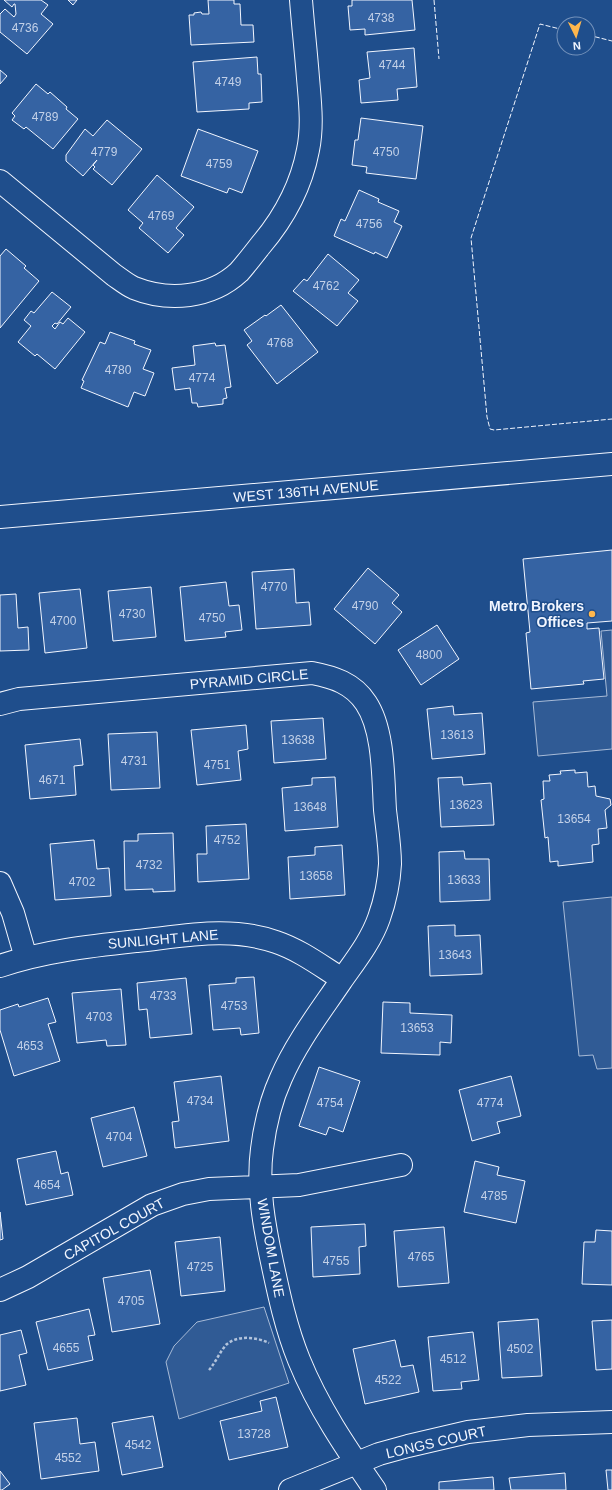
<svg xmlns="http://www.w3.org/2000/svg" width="612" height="1490" font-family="Arial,sans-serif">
	<rect width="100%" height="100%" fill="#1f4e8c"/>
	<path fill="#305b95" stroke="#a8bbd7" d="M612,630V749L538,756L533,702L607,696L601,631Z
		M612,897V1068L597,1069L593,1055L579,1056L563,902Z
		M264,1307L289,1383L179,1419L166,1362L174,1346L197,1322Z"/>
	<path fill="#3563a3" stroke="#f2f6ff" d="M4,0H41L48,5L41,14L53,24L27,54L0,32V14L5,9L14,17L16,14L15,4H14L12,7Z
		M68,0H77L73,5Z
		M208,0H234V4H240L241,25H253L254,42L191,45L189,15H194V13L201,12L202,14H209Z
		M352,0H412L415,30L365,35V29L350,30L348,6H352Z
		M414,48L417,87L397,89L398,100L361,103L359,80L370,78L367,52Z
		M257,57L258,74H261L262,102L249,103V109L197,112L193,62Z
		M0,70L7,76L0,84Z
		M36,84L48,94L50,92L67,107L66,109L78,119L53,149L26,127L24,129L12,120L15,116L12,113Z
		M361,118L423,126L416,179L366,173L367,167L352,165L355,140H358Z
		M107,120L142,149L112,185L93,169L95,167L93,165L97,160L83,176L66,161V155L85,129L93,136Z
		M198,129L258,151L242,193L229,188L227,193L181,176Z
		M157,175L194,207L176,228L184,235L168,253L139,228L143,223L128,210Z
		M359,190L379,199L378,202L399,211L394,222L402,226L387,258L375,252L374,254L334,236L341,219L345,221Z
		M6,249L26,266L24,268L39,281L0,328V256Z
		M328,254L359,280L348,293L358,301L337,326L293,291L304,279L307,281Z
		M52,292L71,307L57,324L55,323L52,326L55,329L60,322L63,324L68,318L85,332L55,369L37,354L35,356L18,342L31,326L24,320L31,311L34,313Z
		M281,305L318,352L277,384L247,345L252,341L244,330L265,315L266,316Z
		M110,332L135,341L134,344L151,350L143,369L154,373L145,396L134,392L128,407L81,388L84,381L82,380L100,342L105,344Z
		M215,343L216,346L225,345L231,387L225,388L227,398L223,399V404L198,407L197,403H192L190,388L175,390L172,368L195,365L193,346Z
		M612,550V621L587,623V629L599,628L604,679L583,681L584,684L531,689L526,633L530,632L523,559Z
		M368,568L399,595L392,603L402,612L375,644L334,609Z
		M294,569L296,603L309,602L311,625L256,629L252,572Z
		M226,582L229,606L239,605L242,630L225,632L226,637L185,641L180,587Z
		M151,587L156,637L113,641L108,591Z
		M80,589L87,648L45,653L39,593Z
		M16,594L18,628L28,627L29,650L0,651V595Z
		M437,625L459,659L421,685L398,650Z
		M453,706L454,715L482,713L485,754L432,759L427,709Z
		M323,718L326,759L274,763L271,721Z
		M246,725L248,749L238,751L241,780L197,785L191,730Z
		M157,732L160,788L111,790L108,734Z
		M80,739L83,765L74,766L76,795L30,799L25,745Z
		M575,770V773L587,772L588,787L595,786L596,796L610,799L611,805L605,810L607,828L598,829L599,844L592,845L593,862L558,866V861L550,862L548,837L545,838L541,800L544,799L543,781H550L549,775L561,774L560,771Z
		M335,777L338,827L285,831L282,788L312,785V778Z
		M462,777L463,785L491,783L494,825L441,827L438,778Z
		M246,824L249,879L198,882L197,854H207L206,826Z
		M173,833L175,891L153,892V889L125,890L124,841H138V834Z
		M94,840L97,869L109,868L111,896L55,900L50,844Z
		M342,845L345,895L290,899L288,857L315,855V847Z
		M464,851L465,859H489L490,900L440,902L439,852Z
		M455,925V936L480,935L482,974L430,976L428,926Z
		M254,977L259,1033L241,1035L240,1028L213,1030L209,985L236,983V978Z
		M186,978L192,1034L150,1038L147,1009L139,1010L137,983Z
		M121,989L126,1045L107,1046L106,1040L77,1043L72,993Z
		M48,998L56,1022L48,1024L60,1061L14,1076L0,1030V1010L18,1004L19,1007Z
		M383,1002L410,1003V1013L452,1015L451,1043L440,1042V1055L381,1053Z
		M319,1067L360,1081L343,1132L329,1127L326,1135L299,1126Z
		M221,1076L229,1141L175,1148L172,1122L179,1121L174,1082Z
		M511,1076L521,1116L497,1122L500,1133L472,1141L459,1090Z
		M134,1107L147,1156L103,1167L91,1118Z
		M56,1151L61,1174L68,1172L73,1195L26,1205L17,1159Z
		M475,1161L499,1167L497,1175L525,1181L516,1223L464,1212Z
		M0,1212L3,1239L0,1240Z
		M365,1224L366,1246L359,1247L360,1274L313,1277L311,1227Z
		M444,1227L449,1283L398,1287L394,1231Z
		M596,1230L612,1231V1285L582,1284L584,1242H595Z
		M220,1237L225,1291L181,1296L175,1242Z
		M150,1270L160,1324L112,1332L103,1278Z
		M89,1309L95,1335L88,1336L93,1360L48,1370L36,1322Z
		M538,1319L542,1376L502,1378L498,1322Z
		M612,1320V1369L596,1370L592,1321Z
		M21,1330L27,1353L19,1355L26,1385L0,1391V1335Z
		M473,1332L479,1380L461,1382L462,1389L433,1391L428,1337Z
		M395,1340L401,1367L413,1365L419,1392L365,1404L353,1349Z
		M276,1397L288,1447L229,1460L220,1421L262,1411L260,1401Z
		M153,1416L163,1467L122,1475L112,1423Z
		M77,1418L80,1444L95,1442L99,1471L41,1479L34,1423Z
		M606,1470H612V1490H608Z
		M0,1471L10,1484L2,1490H0Z
		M565,1473L566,1490H511L509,1478Z
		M493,1477L494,1490H439V1482Z"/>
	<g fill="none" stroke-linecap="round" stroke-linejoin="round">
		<defs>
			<path id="minor" d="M0,181L114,275C120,279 127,285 134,288C169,302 211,298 239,272C246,264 253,255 260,246C284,218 301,187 308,150C313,126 310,102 308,78C306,52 303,26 301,0
				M0,704L19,699L312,673C333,677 353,683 366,703C384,730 383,777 385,810C387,828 390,846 390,864C389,883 385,901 379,918C371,941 355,961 341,981C320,1012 296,1043 281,1078C271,1100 265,1125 262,1149C257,1187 264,1225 272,1262C279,1295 286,1328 299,1360C318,1407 346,1448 375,1490
				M0,883L13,913L26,958
				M0,966C44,951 91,946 137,941C184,936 231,926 276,942C300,950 321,966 342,979
				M0,1290L28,1277L152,1205L183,1194L209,1189L299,1185L401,1165
				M290,1490L379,1454L408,1446L468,1432L528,1425L612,1422"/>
			<path id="major" d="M0,517L612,464"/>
		</defs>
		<use href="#minor" stroke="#f2f6ff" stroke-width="24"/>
		<use href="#major" stroke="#f2f6ff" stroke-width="24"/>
		<path stroke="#b3c4dc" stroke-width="2.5" stroke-dasharray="3 2" stroke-linecap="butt" d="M209,1370C216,1362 220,1351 227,1344C238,1335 257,1337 269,1343"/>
		<use href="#minor" stroke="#1f4e8c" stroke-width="22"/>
		<use href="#major" stroke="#1f4e8c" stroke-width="22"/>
		<path stroke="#f2f6ff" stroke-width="1" stroke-dasharray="5 2" stroke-linecap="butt" d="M434,0L439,59
			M564,30L540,24L471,238L487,417L490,429L494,430L612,419
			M588,35L612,41"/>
	</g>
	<circle fill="#ffb74d" stroke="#1f4e8c" stroke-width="1.5" cx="592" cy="614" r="4"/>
	<g text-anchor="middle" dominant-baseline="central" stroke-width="3" stroke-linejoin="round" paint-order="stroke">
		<g font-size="12" fill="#c3d1e8">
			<text x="381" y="18">4738</text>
			<text x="25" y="28">4736</text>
			<text x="392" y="65">4744</text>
			<text x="228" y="82">4749</text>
			<text x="45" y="117">4789</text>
			<text x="104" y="152">4779</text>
			<text x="386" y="152">4750</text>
			<text x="219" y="164">4759</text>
			<text x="161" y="216">4769</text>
			<text x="369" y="224">4756</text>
			<text x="326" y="286">4762</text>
			<text x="280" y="343">4768</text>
			<text x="118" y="370">4780</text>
			<text x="202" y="378">4774</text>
			<text x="274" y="587">4770</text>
			<text x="365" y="606">4790</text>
			<text x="132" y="614">4730</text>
			<text x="212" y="618">4750</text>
			<text x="63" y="621">4700</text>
			<text x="429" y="655">4800</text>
			<text x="457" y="735">13613</text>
			<text x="298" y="740">13638</text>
			<text x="134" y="761">4731</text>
			<text x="217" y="765">4751</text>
			<text x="52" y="780">4671</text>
			<text x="466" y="805">13623</text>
			<text x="310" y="807">13648</text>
			<text x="574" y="819">13654</text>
			<text x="227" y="840">4752</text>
			<text x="149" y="865">4732</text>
			<text x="316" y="876">13658</text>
			<text x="464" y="880">13633</text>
			<text x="82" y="882">4702</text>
			<text x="455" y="955">13643</text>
			<text x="163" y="996">4733</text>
			<text x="234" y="1006">4753</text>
			<text x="99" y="1017">4703</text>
			<text x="417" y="1028">13653</text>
			<text x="30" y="1046">4653</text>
			<text x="200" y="1101">4734</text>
			<text x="330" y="1103">4754</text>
			<text x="490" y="1103">4774</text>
			<text x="119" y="1137">4704</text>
			<text x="47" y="1185">4654</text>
			<text x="494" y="1196">4785</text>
			<text x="421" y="1257">4765</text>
			<text x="336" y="1261">4755</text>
			<text x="200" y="1267">4725</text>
			<text x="131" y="1301">4705</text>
			<text x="66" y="1348">4655</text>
			<text x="520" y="1349">4502</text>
			<text x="453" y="1359">4512</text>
			<text x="388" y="1380">4522</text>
			<text x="254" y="1434">13728</text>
			<text x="138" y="1445">4542</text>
			<text x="68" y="1458">4552</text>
		</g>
		<g font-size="14" fill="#f2f6ff" stroke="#1f4e8c">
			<text transform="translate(306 491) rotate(-5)">WEST 136TH AVENUE</text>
			<text transform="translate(249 679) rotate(-5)">PYRAMID CIRCLE</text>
			<text transform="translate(163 939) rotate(-5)">SUNLIGHT LANE</text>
			<text transform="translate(114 1229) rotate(-29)">CAPITOL COURT</text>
			<text transform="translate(271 1248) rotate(80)">WINDOM LANE</text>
			<text transform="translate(436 1442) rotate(-13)">LONGS COURT</text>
		</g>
		<g font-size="14" font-weight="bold" fill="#f2f6ff" stroke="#1f4e8c" text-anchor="end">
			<text x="584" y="606">Metro Brokers<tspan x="584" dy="16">Offices</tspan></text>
		</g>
	</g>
	<g transform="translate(576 36) rotate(175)"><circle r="19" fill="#1f4e8c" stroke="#7391ba"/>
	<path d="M0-3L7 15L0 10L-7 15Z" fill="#ffb74d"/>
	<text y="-6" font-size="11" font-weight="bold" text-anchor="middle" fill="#f2f6ff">N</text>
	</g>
</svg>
